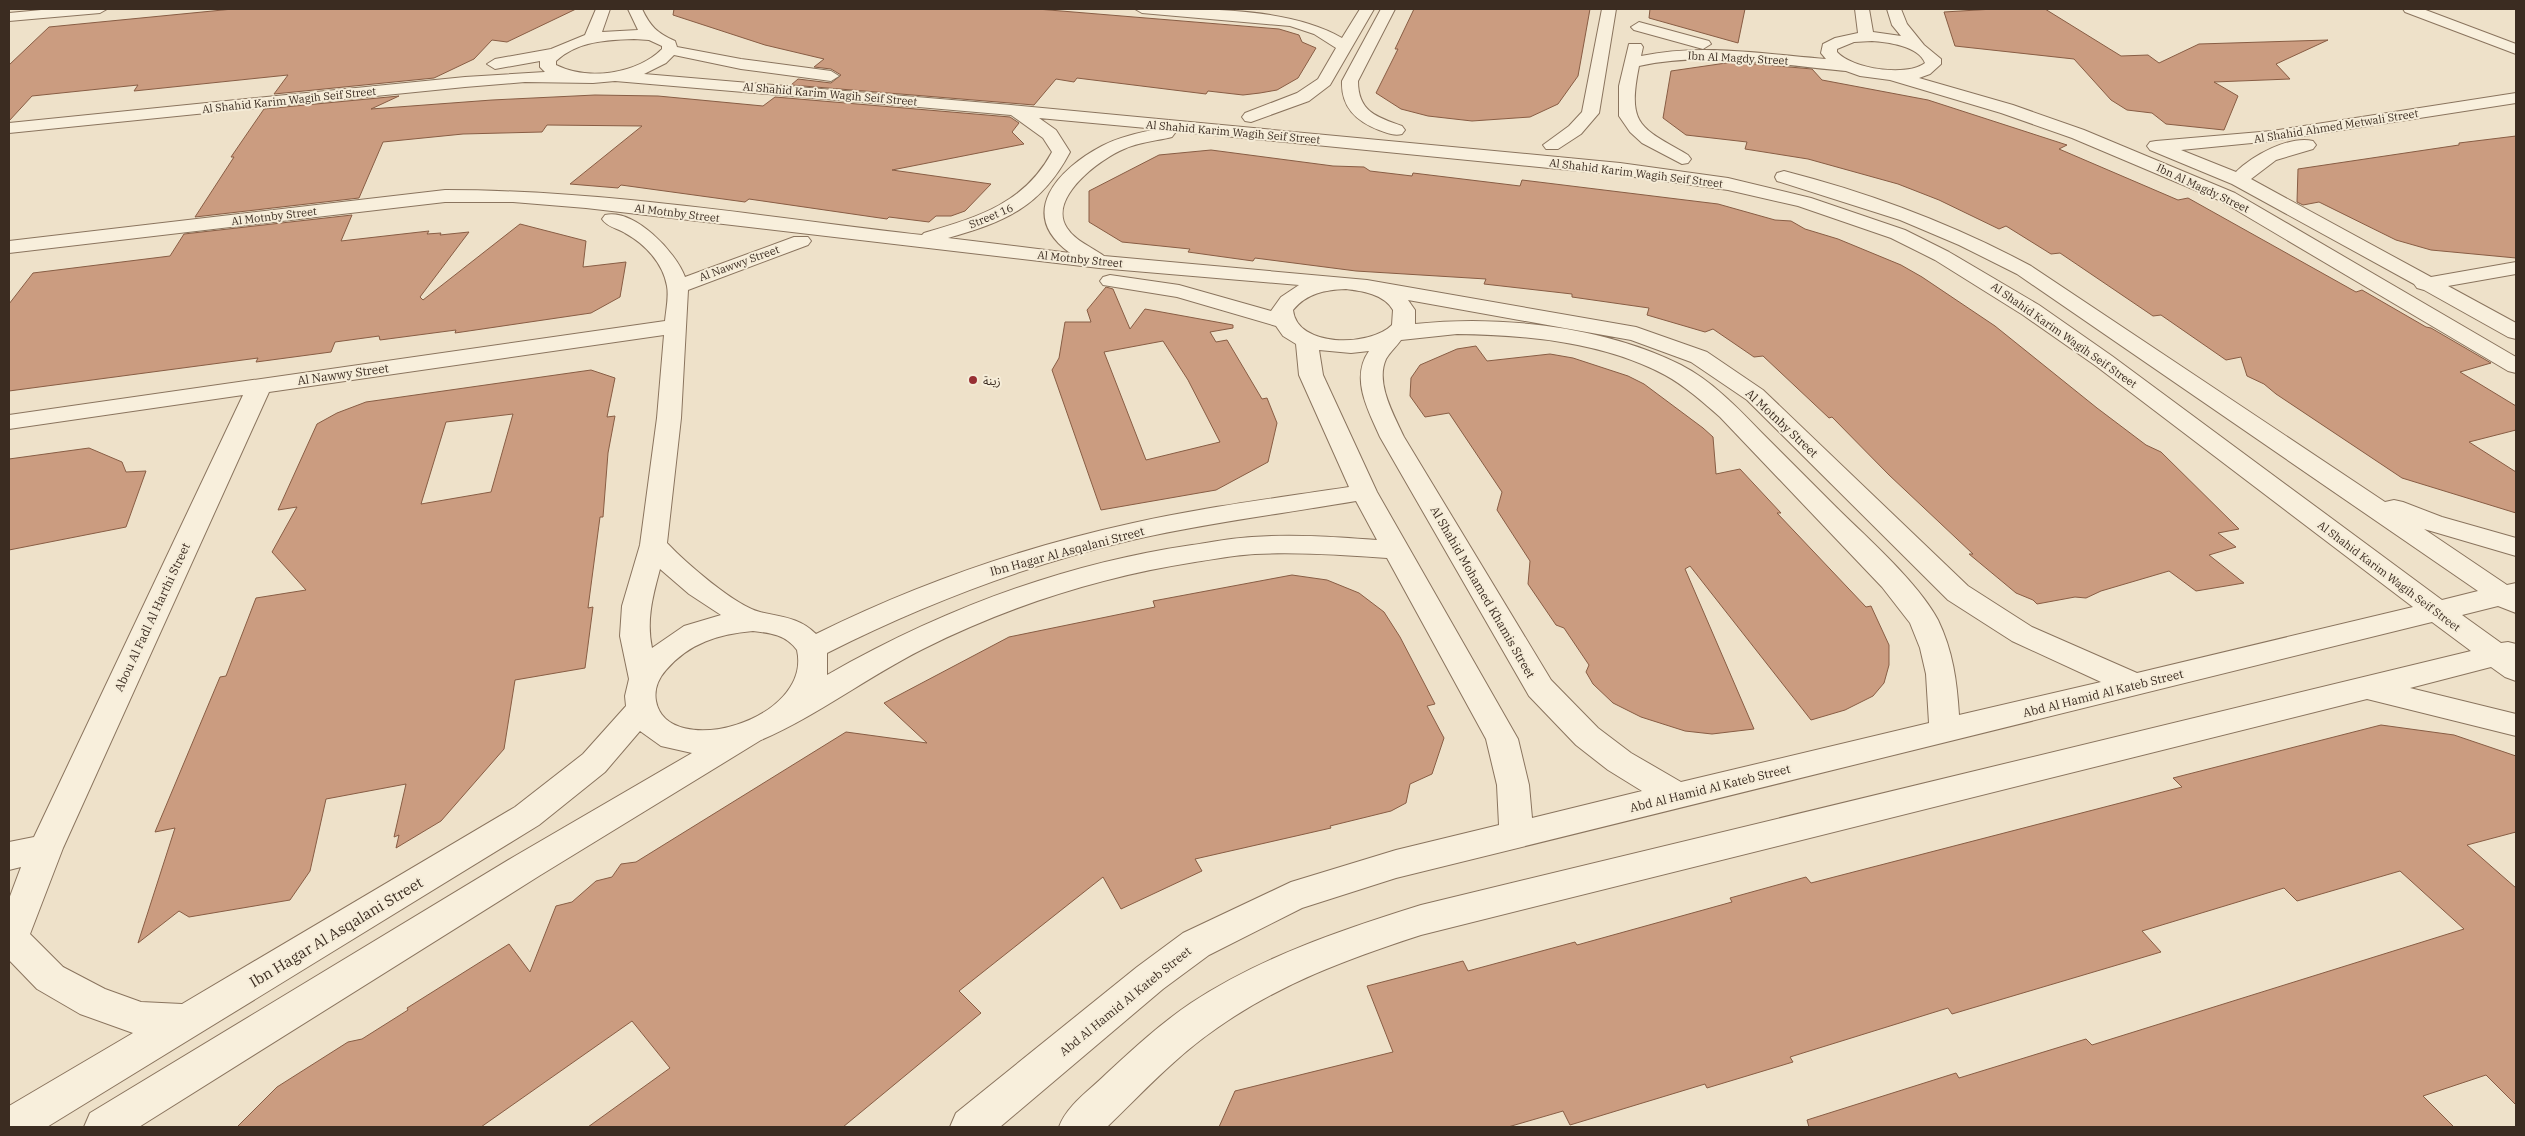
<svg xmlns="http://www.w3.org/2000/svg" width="2525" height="1136" font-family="'IBM Plex Serif','Noto Sans Arabic',serif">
	<rect width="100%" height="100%" fill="#eee1c9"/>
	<path fill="#cb9c80" stroke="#885d44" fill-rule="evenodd" d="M233,9H576L507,42L492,40L474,59L434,78L274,94L288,75L134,91L138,85L32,96L9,121V65L49,27Z
		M674,9H1037L1279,29L1299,35L1302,42L1316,48L1298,78L1277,90L1260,93L1243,95L1208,91L1206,94L1077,78L1074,82L1056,79L1034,105L791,85L798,79L831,83L841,75L831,69L814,67L824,59L765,45L673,15Z
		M1414,9H1590L1578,76L1558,104L1530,117L1472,121L1428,116L1401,109L1376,93L1398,49H1395Z
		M1650,9H1745L1738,43L1649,18Z
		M1994,9H2045L2121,56L2148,55L2159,63L2199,44L2328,40L2276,64L2290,79L2214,82L2238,96L2224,130L2166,124L2152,113L2127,110L2111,100L2074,59L1955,46L1944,12Z
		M1733,62L1812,69L1822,80L1928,100L2067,145L2059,149L2178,200L2188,198L2356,292L2362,290L2426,327L2431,328L2491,363L2460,372L2516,406V430L2469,442L2516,472V513L2402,478L2276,394L2264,384L2247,376L2241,357L2226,360L2161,315L2153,316L2060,253L2051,254L2006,226L1999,229L1939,200L1898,184L1808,159L1745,149L1747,142L1686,135L1663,118L1671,71Z
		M595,95L658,96L763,106L775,97L1010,117L1019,123L1012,132L1024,144L892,170L991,184L965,211L951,216H936L929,222L889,217L887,219L749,199L745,202L621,185L618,188L570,184L642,126L547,125L542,132L463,134L383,142L359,198L195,217L234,157H231L264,109L399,96L371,109L492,100Z
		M2516,136V258L2431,250L2396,240L2319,202L2303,205L2297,202L2298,169L2459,145V143Z
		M1211,150L1333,166L1364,167L1370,171L1412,176L1413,173L1520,186L1522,180L1718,204L1775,220L1791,221L1805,229L1838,239L1901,265L1922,277L1995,326L2097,408L2146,445L2161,452L2239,529L2218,533L2236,547L2209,555L2244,583L2196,591L2169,571L2101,591L2086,598L2075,597L2037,604L2033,600L2016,593L1969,554H1973L1889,475L1832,417L1829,418L1763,356L1754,357L1713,329L1705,332L1647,315L1649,308L1572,297V294L1484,284L1486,279L1356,271L1255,258L1253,261L1188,252L1190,249L1122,242L1089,222V191L1159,155Z
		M352,215L341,241L429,231L427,234L441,233L440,235L469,232L420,297L423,300L520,224L586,241L583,267L626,262L620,297L591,313L455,333L456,330L380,340L379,336L335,342L331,352L256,362L258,358L9,391V304L33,273L170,256L184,234Z
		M1106,287L1113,289L1130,329L1145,309L1233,325V328L1210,332L1216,342L1227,340L1262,399L1267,398L1277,423L1268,462L1216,490L1101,510L1052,370L1059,358L1065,322H1091L1087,310ZM1163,341L1188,380L1220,442L1146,460L1104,352Z
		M1476,346L1487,361L1550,354L1573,358L1628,376L1644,384L1703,428L1713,437L1716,474L1740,469L1781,513H1777L1866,607L1871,606L1889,645V665L1884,683L1873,696L1845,710L1811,720L1690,566L1685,569L1754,729L1712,734L1685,731L1641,717L1613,703L1593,684L1586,672L1589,665L1564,628L1556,625L1528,584L1530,561L1497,510L1502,492L1449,413L1425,417L1410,396L1411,378L1420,365L1457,349Z
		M591,370L615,378L607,417L615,416L608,453L603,517H600L588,608L593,607L585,668L515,680L504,749L441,821L396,848L399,835L394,837L406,784L326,799L310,871L290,900L189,917L179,911L138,943L175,828L155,832L220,677L226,676L256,598L306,590L272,552L297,507L278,510L317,424L337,413L366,402ZM513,414L491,492L421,504L446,422Z
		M89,448L122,462L126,472L146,471L126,527L9,550V459Z
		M1292,575L1327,580L1359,593L1384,612L1400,637L1435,704L1427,706L1444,738L1432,774L1410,784L1406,803L1391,811L1330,826L1331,828L1195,859L1202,871L1121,909L1103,877L959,991L981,1013L843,1127H588L670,1068L632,1021L481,1127H237L277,1087L348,1042L362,1039L408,1010L407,1008L509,944L530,972L556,906L572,902L596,881L612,877L621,864L636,862L846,732L927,743L884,703L1009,637L1155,607L1153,601Z
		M2381,725L2454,735L2516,756V832L2467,845L2516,888V1105L2486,1075L2423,1096L2454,1127H1809L1807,1120L1956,1073L1959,1078L2086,1039L2092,1045L2464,929L2400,871L2297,901L2284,888L2142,931L2161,952L1952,1014L1948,1008L1790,1057L1793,1062L1707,1088L1705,1084L1570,1125L1563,1111L1508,1127H1219L1235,1091L1393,1052L1367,986L1463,961L1468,971L1575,942L1577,945L1732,902L1730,898L1806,877L1811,883L2182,787L2173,778Z"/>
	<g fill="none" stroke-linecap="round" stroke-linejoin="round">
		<defs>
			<path id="minor" d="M52,9H107L100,13L9,21V13Z
				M596,9H610L602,32L638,30L628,9H642C650,26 657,33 675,41L677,47L741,59L831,71L839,76L831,81L741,69L674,55L666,63L644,74L1011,105L1620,163L1728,178L1811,198L1905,230L1949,252L2039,305L2112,356L2442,600L2478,591L2017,274L1959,245L1900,220L1777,181L1775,177L1777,173L1784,171C1870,193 1953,224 2031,266L2385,502L2394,500L2403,502L2442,517L2516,538V556L2424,529L2507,585L2516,583V613L2498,606L2462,615L2501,643L2508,642L2516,644V681L2505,677L2491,667L2410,688L2516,714V736L2367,699L1421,935C1350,958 1279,984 1217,1028C1176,1056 1142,1093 1107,1127H1059C1067,1105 1090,1090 1106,1074C1133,1049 1160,1024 1191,1003C1261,957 1341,930 1421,905L2471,651L2432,622L1396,878L1302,908L1209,955L1163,989L1000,1127H950L956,1113L1137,967L1183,933L1291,882L1396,850L1499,825L1497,785L1486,739L1387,558C1343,555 1299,552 1255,554C1235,555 1215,559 1195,562C1099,577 1009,606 923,649C867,677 817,716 761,740L539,876L139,1127H84L90,1113L515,856L692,753L661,746L640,731L605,772L539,825L47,1127H9V1106L133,1033L80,1014L37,989L9,960V899L21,867L9,870V842L34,837L243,395L9,429V415L665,321C666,310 669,297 667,286C663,263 645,244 625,233C617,228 607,227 602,219L605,215C634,208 676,252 685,277L794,237H808L811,241L808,245L688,290L681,418L667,543C685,562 735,606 760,612C781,617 799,617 816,634C917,584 1023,547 1133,523C1204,507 1277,498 1349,487L1299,375L1296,344L1283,336L1276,326L1177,297L1103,285L1100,281L1103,277L1110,275L1179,285L1271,311L1281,297L1299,285L1099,268L586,208L513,202H445L9,253V241L445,190C604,190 764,217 922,235L924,233C978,217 1024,204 1052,152L1043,138L1011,115L615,81L593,83L525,82L465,87L9,133V123L465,77L545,72L540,67V61L495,69L487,64L495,59L551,49L585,35ZM634,39L649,40L662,46V49C637,74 588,81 556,65V61C578,41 606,40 634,39ZM1039,118L1157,129C1138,133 1119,137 1102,146C1058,169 1016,214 1070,253L948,238C1005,222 1041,207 1070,152L1056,130ZM1173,131L1620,175L1728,190L1798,206L1891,238L1935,260L2023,315L2096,366L2413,607L2137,673L2032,627L1968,586L1763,390L1707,352L1636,327L1367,280L1104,256C1092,247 1075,241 1067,228C1047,198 1100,159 1124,149C1139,142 1156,141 1172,137L1175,133ZM1346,289C1362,291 1384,294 1393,310L1392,325C1370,347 1297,348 1293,310C1307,293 1325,290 1346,289ZM1408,300L1631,340L1691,362L1747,400L1948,600L2012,641L2101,682L1959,715C1957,682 1953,651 1938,620C1918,582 1865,536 1834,505C1810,481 1786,457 1762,433C1738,408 1712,381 1681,365C1604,326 1499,315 1415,324V310ZM1457,334C1527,335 1603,342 1665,375C1685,386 1703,402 1720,417L1882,587L1910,623L1920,648L1926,674L1929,723L1681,782L1631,753L1598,728L1551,680L1404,437C1394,415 1375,383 1386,359C1390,352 1396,347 1401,340ZM664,335L657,418L640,545L622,606L620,636L629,679L625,696L626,706L583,754L515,807L182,1004L141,1002L105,989L63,967L30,934L63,848L269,392ZM1319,350L1351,353L1369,351C1350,378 1368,410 1380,437L1529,696L1576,745L1608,770L1642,791L1532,818L1529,785L1518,739L1377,492L1323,375ZM1356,501L1377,540C1336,537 1294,534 1252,537C1232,538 1212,542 1192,545C1062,564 941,610 827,675V653C924,604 1026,565 1132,540C1206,523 1281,514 1356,501ZM660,569L689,594L721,615L684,626L652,648C646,620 653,595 660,569ZM753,631C771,633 786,635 797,650C813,721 667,761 656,701C654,690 658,679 666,670C689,643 719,634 753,631Z
				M1135,9C1198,9 1287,6 1342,38L1360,9H1374L1330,85L1309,101L1251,122L1245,121L1242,117L1245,113L1297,93L1318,79L1336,48L1314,34L1290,26L1142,13Z
				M1381,9H1395L1358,81C1358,112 1377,117 1402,126L1405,130L1402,134C1394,136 1387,133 1379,130C1356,121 1341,107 1342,81Z
				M1602,9H1616L1599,113L1581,134L1558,149H1546L1543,145L1569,126L1582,112Z
				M1855,9H1869L1873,32L1901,36L1892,25L1887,9H1901L1907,24L1924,45L1941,59V64L1930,74L1919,78L2013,105L2084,130L2235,193L2516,357V373L2508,371L2221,201L2072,138L2001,113L1890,80L1860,76L1846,71C1777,65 1707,51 1639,66C1627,126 1640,127 1688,155L1691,159L1688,163L1682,164L1642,143L1630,132L1619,116V86L1629,44H1641L1643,47L1641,56C1702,43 1764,54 1826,59L1821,53L1823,44L1835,38L1858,33ZM1872,41C1887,42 1919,46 1925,63C1907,77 1852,69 1837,52V49L1854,42Z
				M2403,9H2423L2516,44V54L2405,12Z
				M1639,22L1709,41L1711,44L1703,49L1634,30L1631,27Z
				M2516,93V103L2272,141L2181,150L2236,172C2252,156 2290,135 2313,141L2316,145L2313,149L2276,160L2251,179L2431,277L2516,262V274L2448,286L2516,323V339L2508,337L2424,290L2417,288L2414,284L2232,184L2150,150L2147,146L2150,142L2156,141L2272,131Z"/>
		</defs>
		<use href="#minor" stroke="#8a745e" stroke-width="2"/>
		<use href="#minor" fill="#f8efdc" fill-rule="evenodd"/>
	</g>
	<circle fill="#972f33" stroke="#f5ecd8" stroke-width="2" cx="973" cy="380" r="5"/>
	<g text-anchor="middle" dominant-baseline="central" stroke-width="4" stroke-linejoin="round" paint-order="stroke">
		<g font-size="11" fill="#3b2c21" stroke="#f5ecd8">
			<text transform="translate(1738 58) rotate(3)">Ibn Al Magdy Street</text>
			<text transform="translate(830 94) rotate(5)">Al Shahid Karim Wagih Seif Street</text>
			<text transform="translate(289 100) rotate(-6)">Al Shahid Karim Wagih Seif Street</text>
			<text transform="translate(2336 126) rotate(-9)">Al Shahid Ahmed Metwali Street</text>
			<text transform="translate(1233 132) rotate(5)">Al Shahid Karim Wagih Seif Street</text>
			<text transform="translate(1636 173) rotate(7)">Al Shahid Karim Wagih Seif Street</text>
			<text transform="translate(2203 188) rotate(25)">Ibn Al Magdy Street</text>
			<text transform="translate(677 213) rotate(7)">Al Motnby Street</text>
			<text transform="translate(274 216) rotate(-7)">Al Motnby Street</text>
			<text transform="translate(991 216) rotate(-23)">Street 16</text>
			<text transform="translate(1080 259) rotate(6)">Al Motnby Street</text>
			<text transform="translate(739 263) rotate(-20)">Al Nawwy Street</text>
			<text transform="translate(2064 335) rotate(35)">Al Shahid Karim Wagih Seif Street</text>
			<text transform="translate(2389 576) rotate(37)">Al Shahid Karim Wagih Seif Street</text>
		</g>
		<g font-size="12" fill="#3b2c21" stroke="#f5ecd8">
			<text transform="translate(343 374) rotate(-8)">Al Nawwy Street</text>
			<text transform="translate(1782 423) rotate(43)">Al Motnby Street</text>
			<text transform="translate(1067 551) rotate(-15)">Ibn Hagar Al Asqalani Street</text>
			<text transform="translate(1483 592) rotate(60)">Al Shahid Mohamed Khamis Street</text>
			<text transform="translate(152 617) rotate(-65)">Abou Al Fadl Al Harthi Street</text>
			<text transform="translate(2103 693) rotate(-14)">Abd Al Hamid Al Kateb Street</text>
			<text transform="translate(1710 788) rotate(-14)">Abd Al Hamid Al Kateb Street</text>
			<text transform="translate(1125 1001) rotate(-39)">Abd Al Hamid Al Kateb Street</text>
		</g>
		<g font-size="12" fill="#3b2c21" stroke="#f5ecd8" text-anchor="start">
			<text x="983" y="380">زينة</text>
		</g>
		<g font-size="15" fill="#3b2c21" stroke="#f5ecd8">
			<text transform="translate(336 932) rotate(-31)">Ibn Hagar Al Asqalani Street</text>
		</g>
	</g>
	<rect width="2525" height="1136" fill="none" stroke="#3b2c21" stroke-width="20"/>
</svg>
